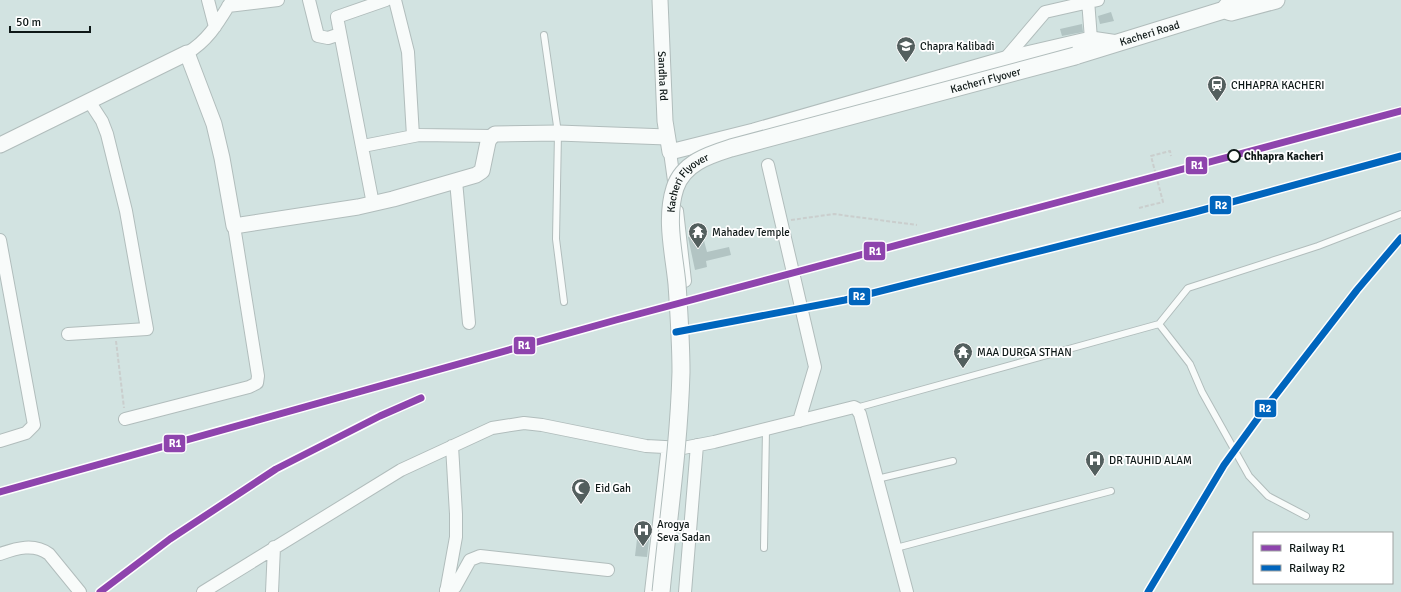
<svg xmlns="http://www.w3.org/2000/svg" width="1401" height="592" font-family="Signika,sans-serif">
	<rect width="100%" height="100%" fill="#d2e3e1"/>
	<path fill="#b2c4c3" d="M1111,12L1114,21L1100,24L1098,16Z
		M1082,24L1083,32L1062,36L1060,29Z
		M702,233L707,252L729,247L731,255L706,261L707,267L695,270L688,237Z
		M637,539L649,540L647,557L635,556Z"/>
	<g fill="none" stroke-linecap="round" stroke-linejoin="round">
		<defs>
			<path id="service" d="M544,35L558,133L556,239L564,302
				M1159,324L1190,364L1202,392L1249,476L1268,496L1306,516
				M856,408L1159,324L1188,288L1318,246L1401,214
				M877,479L953,461
				M764,548L766,429
				M896,548L1111,491"/>
			<path id="minor" d="M208,0L215,27
				M309,0L318,36L328,38L340,34
				M395,0L408,52L413,136
				M1088,0L1091,39
				M228,6L278,0
				M187,53C209,40 219,21 232,0
				M1005,59L1045,12L1098,0
				M363,146L419,135L492,136
				M670,152L675,188
				M768,165L815,367L799,421
				M456,181L469,323
				M373,204L337,17L386,0
				M677,211L685,281
				M0,240L34,425L26,433L0,441
				M68,334L147,329L126,211L107,134L102,121L89,101
				M125,419L249,387L257,383L258,376L234,226
				M0,554C17,548 34,543 49,554L80,592
				M446,590L455,587L470,560L480,556L608,570
				M203,592L401,470L492,428L524,423L542,425L646,446L683,448L714,442L854,407L856,408L860,414L907,592
				M272,592L274,547
				M446,592L456,537V514L452,446
				M651,592L667,454
				M685,592L697,445"/>
			<g id="tertiary">
				<path id="s1" d="M660,0L665,121L670,152L754,131L1005,59L1091,39L1118,43"/>
				<path d="M0,145L187,53L214,124L222,158L234,226L358,207L393,199L476,175L482,171L488,142L490,138L495,134L558,133L667,137"/>
			</g>
			<g id="secondary">
				<path d="M1228,11L1231,12L1276,0"/>
				<path id="s2" d="M1075,56L1224,10L1229,4L1241,0"/>
			</g>
		</defs>
		<use href="#service" stroke="#b1bdbc" stroke-width="8"/>
		<use href="#minor" stroke="#b1bdbc" stroke-width="14"/>
		<use href="#tertiary" stroke="#b1bdbc" stroke-width="17"/>
		<use href="#secondary" stroke="#b1bdbc" stroke-width="19"/>
		<path stroke="#cacecd" stroke-width="2" stroke-dasharray="4 2" stroke-linecap="butt" d="M1139,208L1163,202L1151,156L1170,151L1171,156
			M791,220L834,214L917,225
			M116,341L124,408"/>
		<use href="#service" stroke="#f8fbfa" stroke-width="6"/>
		<use href="#minor" stroke="#f8fbfa" stroke-width="12"/>
		<use href="#tertiary" stroke="#f8fbfa" stroke-width="15"/>
		<use href="#secondary" stroke="#f8fbfa" stroke-width="17"/>
		<path stroke="#b1b4b4" stroke-width="3" stroke-dasharray="6 3" stroke-linecap="butt" d="M1148,592L1224,465L1261,414L1357,290L1401,238"/>
		<defs>
			<g id="secondary-bridge">
				<path id="s3" d="M661,592C668,519 679,446 681,372C681,343 679,313 677,284C674,253 665,219 675,188C683,163 709,155 731,148L1075,56"/>
			</g>
		</defs>
		<use href="#secondary-bridge" stroke="#b1bdbc" stroke-width="19" stroke-linecap="butt"/>
		<use href="#secondary-bridge" stroke="#f8fbfa" stroke-width="17"/>
		<defs>
			<path id="rail-1" d="M0,492L616,320L1401,111
				M100,592L170,539L276,469L380,416L421,398"/>
			<path id="rail-2" d="M676,332L845,300L1195,212L1401,156
				M1148,592L1224,465L1261,414L1357,290L1401,238"/>
		</defs>
		<use href="#rail-1" stroke="#fff" stroke-width="10"/>
		<use href="#rail-2" stroke="#fff" stroke-width="10"/>
		<use href="#rail-1" stroke="#8e44ad" stroke-width="7"/>
		<use href="#rail-2" stroke="#0065bd" stroke-width="7"/>
	</g>
	<defs>
		<symbol id="school-pin" viewBox="-11 -11 22 30"><path d="M0 17L-7.5 6A9.5 9.5 0 1 1 7.5 6Z" fill="#535f5e" stroke="#fff"/><path d="M0-5L7-2L0 1L-7-2ZM-4 1L0 2.5L4 1V4Q0 6-4 4Z" fill="#fff"/></symbol>
		<symbol id="station-pin" viewBox="-11 -11 22 30"><path d="M0 17L-7.5 6A9.5 9.5 0 1 1 7.5 6Z" fill="#535f5e" stroke="#fff"/><path d="M-3-6H3Q5-6 5-4V2Q5 4 3 4L4.5 6H3L1.5 4h-3L-3 6H-4.5L-3 4Q-5 4-5 2V-4Q-5-6-3-6ZM-3.5-4v3h7v-3ZM-3.5 1v1.5H-2V1ZM2 1v1.5H3.5V1Z" fill="#fff"/></symbol>
		<symbol id="temple-pin" viewBox="-11 -11 22 30"><path d="M0 17L-7.5 6A9.5 9.5 0 1 1 7.5 6Z" fill="#535f5e" stroke="#fff"/><path d="M0-6L5-2H3V0L6.5 2.5H4V6H1.5V3h-3V6H-4V2.5H-6.5L-3 0V-2H-5Z" fill="#fff"/></symbol>
		<symbol id="hospital-pin" viewBox="-11 -11 22 30"><path d="M0 17L-7.5 6A9.5 9.5 0 1 1 7.5 6Z" fill="#535f5e" stroke="#fff"/><path d="M-5-5h3v3.5h4V-5h3V5h-3V1.5h-4V5h-3Z" fill="#fff"/></symbol>
		<symbol id="mosque-pin" viewBox="-11 -11 22 30"><path d="M0 17L-7.5 6A9.5 9.5 0 1 1 7.5 6Z" fill="#535f5e" stroke="#fff"/><path d="M3.5-4.9A6 6 0 1 0 3.5 4.9A5 5 0 1 1 3.5-4.9Z" fill="#fff"/></symbol>
	</defs>
	<g fill-rule="evenodd">
		<use href="#school-pin" x="895" y="35" width="22" height="30"/>
		<use href="#station-pin" x="1206" y="74" width="22" height="30"/>
		<use href="#temple-pin" x="687" y="221" width="22" height="30"/>
		<use href="#temple-pin" x="952" y="341" width="22" height="30"/>
		<use href="#hospital-pin" x="1084" y="449" width="22" height="30"/>
		<use href="#mosque-pin" x="570" y="477" width="22" height="30"/>
		<use href="#hospital-pin" x="632" y="519" width="22" height="30"/>
	</g>
	<circle fill="#fff" stroke="#0e1817" stroke-width="2" cx="1234" cy="156" r="6"/>
	<g text-anchor="middle" dominant-baseline="central" stroke-width="3.5" stroke-linejoin="round" paint-order="stroke">
		<g font-size="11" fill="#0e1817" stroke="#fff">
			<text stroke="none"><textPath href="#s2" startOffset="78">Kacheri Road</textPath></text>
			<text stroke="none"><textPath href="#s1" startOffset="76">Sandha Rd</textPath></text>
			<text stroke="none"><textPath href="#s3" startOffset="741">Kacheri Flyover</textPath></text>
			<text stroke="none"><textPath href="#s3" startOffset="417">Kacheri Flyover</textPath></text>
		</g>
		<g font-size="11" fill="#0e1817" stroke="#fff" text-anchor="start">
			<text x="920" y="46">Chapra Kalibadi</text>
			<text x="1231" y="85">CHHAPRA KACHERI</text>
			<text x="712" y="232">Mahadev Temple</text>
			<text x="977" y="352">MAA DURGA STHAN</text>
			<text x="1109" y="460">DR TAUHID ALAM</text>
			<text x="595" y="488">Eid Gah</text>
			<text x="657" y="524">Arogya<tspan x="657" dy="13">Seva Sadan</tspan></text>
		</g>
		<g font-size="11" font-weight="bold" fill="#0e1817" stroke="#fff" text-anchor="start">
			<text x="1244" y="156">Chhapra Kacheri</text>
		</g>
	</g>
	<g stroke="#fff" stroke-width="1.5">
		<rect x="1185" y="156" width="23" height="19" rx="4" fill="#8e44ad"/>
		<rect x="1209" y="195" width="23" height="20" rx="4" fill="#0065bd"/>
		<rect x="863" y="241" width="23" height="20" rx="4" fill="#8e44ad"/>
		<rect x="848" y="287" width="23" height="19" rx="4" fill="#0065bd"/>
		<rect x="513" y="336" width="23" height="19" rx="4" fill="#8e44ad"/>
		<rect x="1254" y="399" width="23" height="19" rx="4" fill="#0065bd"/>
		<rect x="163" y="434" width="23" height="19" rx="4" fill="#8e44ad"/>
	</g>
	<g font-size="11" text-anchor="middle" font-weight="bold" fill="#fff">
		<text x="1197" y="169">R1</text>
		<text x="1221" y="209">R2</text>
		<text x="875" y="255">R1</text>
		<text x="859" y="300">R2</text>
		<text x="524" y="349">R1</text>
		<text x="1265" y="412">R2</text>
		<text x="175" y="447">R1</text>
	</g>
	<rect x="1253" y="532" width="140" height="52" fill="#ffffff" stroke="#9fa3a2"/>
	<rect x="1261" y="545" width="20" height="6" fill="#8e44ad" stroke="#9fa3a2"/>
	<text x="1289" y="552" font-size="12" fill="#0e1817">Railway R1</text>
	<rect x="1261" y="565" width="20" height="6" fill="#0065bd" stroke="#9fa3a2"/>
	<text x="1289" y="572" font-size="12" fill="#0e1817">Railway R2</text>
	<path d="M10 26v6h80v-6" fill="none" stroke="#0e1817" stroke-width="2"/>
	<text x="16" y="26" font-size="12" fill="#0e1817" stroke="#ffffff" stroke-width="3" paint-order="stroke">50 m</text>
</svg>
